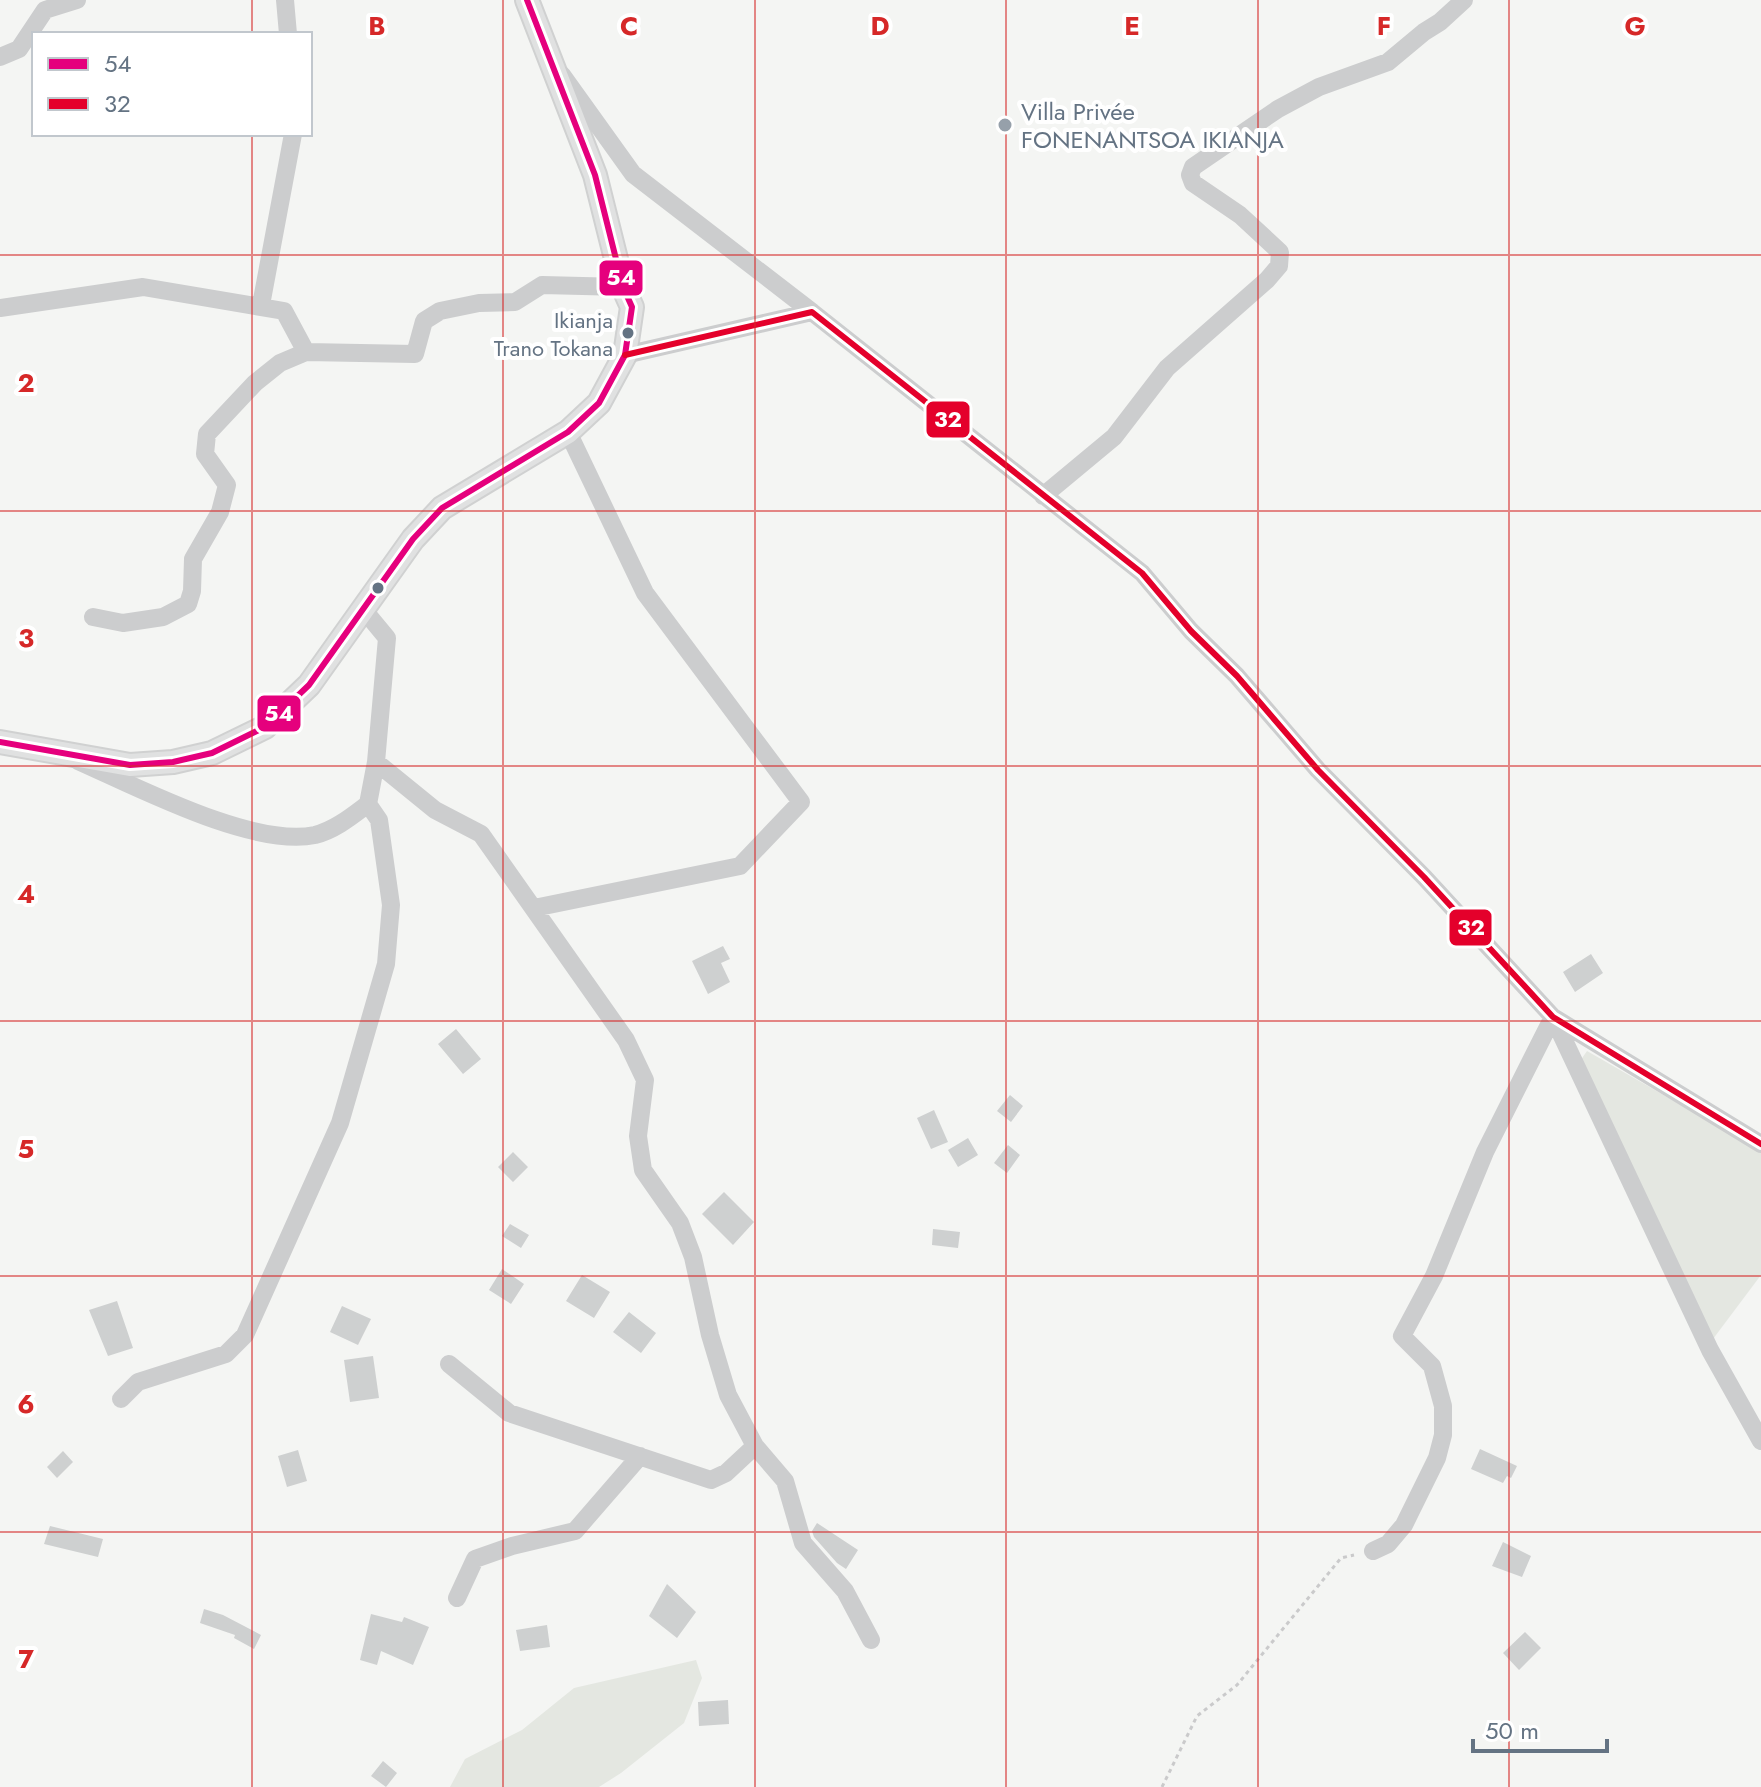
<svg xmlns="http://www.w3.org/2000/svg" width="1761" height="1787" font-family="Jost,sans-serif">
	<rect width="100%" height="100%" fill="#f4f5f3"/>
	<path fill="#e4e7e1" d="M1587,1051L1761,1151V1275L1710,1343L1578,1064Z
		M696,1660L702,1678L684,1723L621,1773L599,1787H450L465,1759L522,1730L574,1688Z"/>
	<path fill="#ced0d0" d="M723,946L730,959L721,963L730,982L708,994L692,961Z
		M1591,954L1603,973L1575,992L1563,972Z
		M456,1029L481,1059L463,1074L438,1044Z
		M1010,1095L1023,1106L1011,1122L997,1111Z
		M934,1110L948,1142L931,1149L917,1118Z
		M968,1138L978,1155L958,1167L948,1150Z
		M1008,1145L1020,1155L1007,1173L994,1163Z
		M513,1152L528,1167L513,1182L498,1167Z
		M724,1192L754,1222L733,1245L702,1214Z
		M510,1224L529,1235L521,1248L502,1236Z
		M933,1229L960,1232L958,1248L932,1245Z
		M502,1269L524,1284L511,1304L489,1290Z
		M582,1275L610,1292L594,1318L566,1301Z
		M117,1301L133,1348L108,1356L89,1310Z
		M342,1306L371,1319L358,1345L330,1332Z
		M629,1312L656,1333L641,1353L613,1332Z
		M373,1356L379,1398L350,1402L344,1360Z
		M1480,1449L1517,1466L1511,1478L1507,1476L1503,1483L1471,1469Z
		M298,1450L307,1481L287,1487L278,1456Z
		M63,1451L73,1462L57,1478L47,1467Z
		M817,1523L858,1550L846,1569L837,1563L814,1537L812,1531Z
		M50,1526L103,1539L98,1557L44,1544Z
		M1503,1542L1531,1556L1522,1577L1492,1566Z
		M667,1584L696,1612L677,1638L649,1616Z
		M204,1609L223,1615L261,1635L254,1649L234,1638L235,1635L200,1623Z
		M371,1614L402,1622L404,1617L429,1627L413,1665L381,1651L377,1665L360,1660Z
		M547,1625L550,1647L520,1651L516,1630Z
		M1525,1632L1541,1648L1519,1670L1503,1653Z
		M728,1700L729,1724L699,1726L698,1702Z
		M383,1761L397,1773L386,1787L371,1776Z"/>
	<g fill="none" stroke-linecap="round" stroke-linejoin="round">
		<defs>
			<path id="major" d="M0,742L130,765L173,762L212,753L265,727L309,685L413,539L442,508L568,432L599,403L625,355L632,307L623,287L595,175L527,0"/>
		</defs>
		<use href="#major" stroke="#d0d1d1" stroke-width="26"/>
		<path stroke="#cacacb" stroke-width="3" stroke-dasharray="4 4" stroke-linecap="butt" d="M1162,1787L1197,1716L1237,1685L1341,1558L1354,1555"/>
		<path stroke="#cccdce" stroke-width="18" d="M285,0L288,34
			M0,57L19,49L45,10L77,0
			M562,75L633,174L812,312
			M261,305L293,134
			M0,308L143,287L284,311L306,352L415,354L424,321L440,311L479,303L515,302L542,285L623,287
			M625,355L812,312L1142,573L1191,631L1237,676L1318,770L1424,877L1553,1017L1761,1144
			M1043,496L1114,437L1167,368L1267,280L1279,266L1280,252L1240,215L1193,183L1190,175L1193,167L1278,109L1319,87L1388,62L1424,32L1440,22L1464,0
			M93,617L123,623L163,617L188,604L192,591L193,559L220,512L227,485L205,454L207,434L255,383L280,363L306,352
			M78,761C137,787 253,848 315,835C335,830 352,816 368,804
			M376,762L435,810L481,834L626,1040L645,1080L638,1136L643,1170L680,1223L693,1257L710,1335L728,1395L755,1446L726,1473L711,1480L509,1413L449,1364
			M534,908L740,866L801,802L645,593L568,432
			M1553,1017L1710,1350L1761,1441
			M121,1399L138,1382L226,1354L245,1335L340,1123L386,964L391,905L379,820L368,804L376,762L387,638L363,609
			M755,1446L785,1481L803,1543L845,1591L871,1640
			M1373,1551L1388,1544L1404,1525L1437,1458L1443,1435V1406L1432,1366L1402,1336L1434,1276L1485,1152L1553,1017
			M457,1598L475,1559L512,1546L575,1531L640,1456"/>
		<use href="#major" stroke="#e0e1e1" stroke-width="22"/>
		<defs>
			<path id="bus-1" d="M0,742L130,765L173,762L212,753L265,727L309,685L413,539L442,508L568,432L599,403L625,355L632,307L623,287L595,175L527,0"/>
			<path id="bus-2" d="M625,355L812,312L1142,573L1191,631L1237,676L1318,770L1424,877L1553,1017L1761,1144"/>
		</defs>
		<use href="#bus-1" stroke="#fff" stroke-width="12"/>
		<use href="#bus-2" stroke="#fff" stroke-width="12"/>
		<use href="#bus-1" stroke="#e5007d" stroke-width="6"/>
		<use href="#bus-2" stroke="#e4002b" stroke-width="6"/>
	</g>
	<path fill="none" stroke="#d62828" stroke-width="2" stroke-opacity="0.55" d="M252,0V34M503,0V1787M755,0V1787M1006,0V1787M1258,0V1787M1509,0V1787M252,134V1787M0,255H1761M0,511H1761M0,766H1761M0,1021H1761M0,1276H1761M0,1532H1761"/>
	<circle fill="#96a0aa" stroke="#fff" stroke-width="3" cx="1005" cy="125" r="8"/>
	<g fill="#647383" stroke="#fff" stroke-width="3">
		<circle cx="628" cy="333" r="7"/>
		<circle cx="378" cy="588" r="7"/>
	</g>
	<g text-anchor="middle" dominant-baseline="central" stroke-width="8" stroke-linejoin="round" paint-order="stroke">
		<g font-size="22" fill="#647383" stroke="#fff" text-anchor="end">
			<text x="613" y="320">Ikianja<tspan x="613" dy="28">Trano Tokana</tspan></text>
		</g>
		<g font-size="24" fill="#647383" stroke="#fff" text-anchor="start">
			<text x="1021" y="111">Villa Privée<tspan x="1021" dy="28">FONENANTSOA IKIANJA</tspan></text>
		</g>
	</g>
	<g font-size="26" text-anchor="middle" font-weight="bold" fill="#d62828" stroke="#fff" stroke-width="8" stroke-linejoin="round" paint-order="stroke">
		<text x="377" y="35">B</text>
		<text x="629" y="35">C</text>
		<text x="880" y="35">D</text>
		<text x="1132" y="35">E</text>
		<text x="1384" y="35">F</text>
		<text x="1635" y="35">G</text>
		<text x="26" y="392">2</text>
		<text x="26" y="647">3</text>
		<text x="26" y="903">4</text>
		<text x="26" y="1158">5</text>
		<text x="26" y="1413">6</text>
		<text x="26" y="1668">7</text>
	</g>
	<g stroke="#fff" stroke-width="3">
		<rect x="598" y="259" width="46" height="38" rx="8" fill="#e5007d"/>
		<rect x="925" y="400" width="46" height="39" rx="8" fill="#e4002b"/>
		<rect x="256" y="694" width="46" height="39" rx="8" fill="#e5007d"/>
		<rect x="1448" y="908" width="45" height="39" rx="8" fill="#e4002b"/>
	</g>
	<g font-size="22" text-anchor="middle" font-weight="bold" fill="#fff">
		<text x="621" y="285">54</text>
		<text x="948" y="427">32</text>
		<text x="279" y="721">54</text>
		<text x="1471" y="935">32</text>
	</g>
	<rect x="32" y="32" width="280" height="104" fill="#ffffff" stroke="#c1c7cd" stroke-width="2"/>
	<rect x="48" y="58" width="40" height="12" fill="#e5007d" stroke="#c1c7cd" stroke-width="2"/>
	<text x="104" y="72" font-size="24" fill="#647383">54</text>
	<rect x="48" y="98" width="40" height="12" fill="#e4002b" stroke="#c1c7cd" stroke-width="2"/>
	<text x="104" y="112" font-size="24" fill="#647383">32</text>
	<path d="M1473 1739v12h134v-12" fill="none" stroke="#647383" stroke-width="4"/>
	<text x="1485" y="1739" font-size="24" fill="#647383" stroke="#ffffff" stroke-width="6" paint-order="stroke">50 m</text>
</svg>
